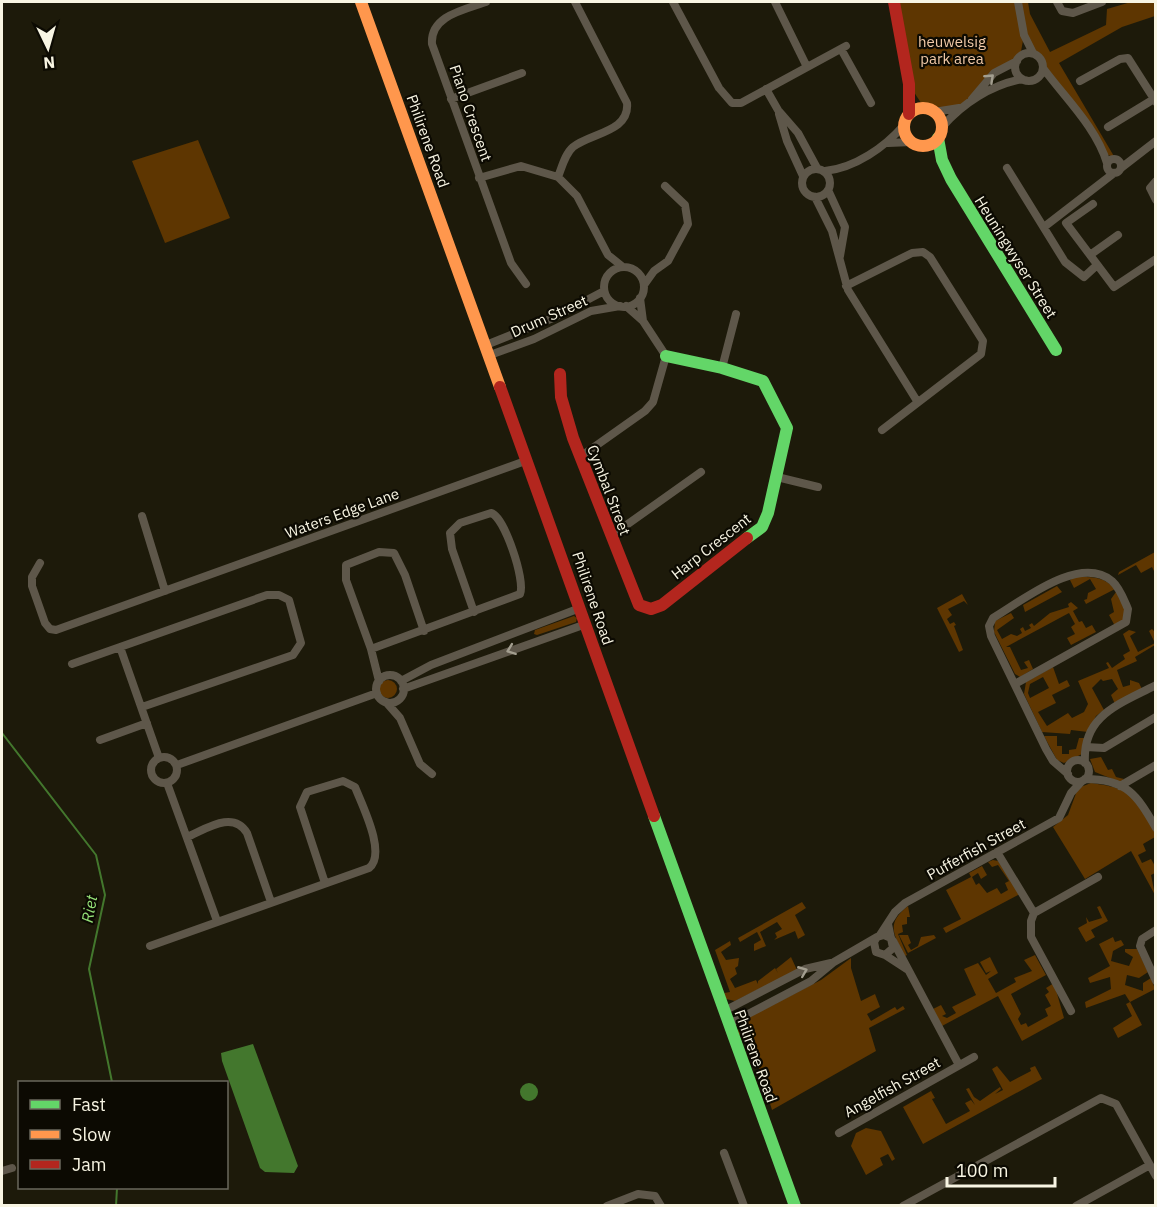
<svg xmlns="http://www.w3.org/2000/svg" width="1157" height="1207" font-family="'IBM Plex Sans',sans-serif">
	<rect width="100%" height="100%" fill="#1d1a0a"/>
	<path fill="#5e3601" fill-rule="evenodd" d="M895,2H1028L1030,14L1050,52L1106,25L1107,9L1131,2H1155V16L1122,27L1059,63L1115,158L1104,153L1041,59L1033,53L1024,35L1020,57L996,72L959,108L923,106L912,89Z
		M198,140L230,218L165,243L132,161Z
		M1155,552V573L1152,567L1141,573L1136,565L1118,575L1119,572Z
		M1075,577C1091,577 1104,576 1115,589L1086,604L1084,600L1087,599L1088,593L1096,589L1090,579L1074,588L1070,580Z
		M1057,586L1062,592L1025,612L1023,605Z
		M1116,592L1126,607L1124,620L1115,626L1109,615L1114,612L1111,599Z
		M962,594L968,605L964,601L948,609L952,615L947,619L950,624L954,622L956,625L954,626L963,650L959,652L937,608Z
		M1071,602L1078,608L1073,611L1079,622L1082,621L1086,628L1092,625L1096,632L1071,645L1067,638L1075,634L1071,627L1075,624L1069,613L1006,647H1010L1021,670L1028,668L1024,662L1029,660L1033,669L1020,677L1015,674L994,632L995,621L1011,613L1014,618L997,630L1002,639L1011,634L1017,636L1022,633L1020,629L1023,627L1025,631L1031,628L1029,625L1032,623L1034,626L1050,613L1069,607L1068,604Z
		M574,616L577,618L576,622L537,635L534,634L535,630Z
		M1152,629L1155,632V645L1135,657L1137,661L1117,670L1123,687L1130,685V680L1139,683L1142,689L1115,704L1111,695L1118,689L1112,679L1103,681L1101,679L1092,688L1104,710L1096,716L1088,732L1071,730L1070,734L1042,732L1024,694L1026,682L1053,667L1059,684L1067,680L1070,686L1052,695L1056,703L1038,712L1047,726L1068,713L1072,718L1084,712L1088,704L1078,681L1109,668L1106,663L1108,662L1112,668L1125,659L1123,655L1130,651L1123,634L1129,630L1136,632L1130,636L1138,652L1155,643L1149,631ZM1043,677L1049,688L1030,698L1028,693L1030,684Z
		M379 689a9 9 0 1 1 18 0a9 9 0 1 1-18 0Z
		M1044,736H1057V746H1062V754H1069V750L1076,749L1079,738H1085L1082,754L1064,763L1057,760Z
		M1101,757L1108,770L1112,769L1116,777L1124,779L1120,782L1095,772L1090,759Z
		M1091,783C1135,789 1134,796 1155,832V837L1143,844L1146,851L1138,855L1142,863L1151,859L1155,866V873L1151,875L1155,895L1131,851L1085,879L1053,827L1068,815L1078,788Z
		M993,860L998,861L1020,894L946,933L943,928L961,919L946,890L971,877L969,873L982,866L987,875L981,879L978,873L972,877L976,885L979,883L987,893L997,888L1001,894L1008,890L1005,883L1009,881L998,865L992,867L988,862Z
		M802,902L806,908L795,915L805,935L798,939L795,931L774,940L777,937L775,933L782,929L777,922L760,932L766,946L754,951V944L761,940L757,932L740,942L738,938Z
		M908,906L910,917H907V924L902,925L903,932L898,934L907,955L905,956C894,935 885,924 908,906Z
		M1100,906L1108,921L1091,930L1095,937L1086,942L1078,928L1087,923L1086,917L1089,922L1102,918L1097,907Z
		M899,935H908L911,943L908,945L911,950L918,946L921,937L934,935L936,938L908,953Z
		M1113,937L1115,942L1121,940L1124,945L1113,951L1111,961L1129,966L1133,957L1125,952V949H1137L1148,972L1139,978L1127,975L1125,985L1143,991V983L1151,978L1155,989L1130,1002L1142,1025L1118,1038L1113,1028L1132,1016L1126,1004L1130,1002L1125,994L1086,1008L1085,1002L1111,989L1110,977L1090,983L1088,978L1110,966L1099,944Z
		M730,941L731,945L721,952L726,960L739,958L738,966L735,968L737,974L730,979L735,988L756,980L758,984V981L775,968L778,973L776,969L791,957L797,970L735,1001L726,999L724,993L730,992L715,950Z
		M1035,955L1046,975L1011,994L1021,1014L1018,1019L1021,1025L1026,1023L1028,1027L1048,1016L1045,1009L1051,1006L1045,995L1049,992L1046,988L1054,983L1064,1018L1022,1041L998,996L942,1026L933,1009L941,1005L946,1014L942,1016L947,1018L956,1013L952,1007L976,995L964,969L978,963L986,975L991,971L986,973L980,962L990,957L998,973L988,979L996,993L1016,982L1014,978L1032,971L1024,960Z
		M851,958V968L861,1001L875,994L880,1007L867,1014L871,1021L895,1007L897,1010L903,1006L905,1009L869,1028L876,1051L772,1110L747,1029L738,1036V1023L821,980Z
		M997,1066L1010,1082L1031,1071L1030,1068L1035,1066L1042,1079L923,1144L903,1107L931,1091L935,1098L932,1099L946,1124L970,1111L965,1103L971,1100L975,1105L966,1089L969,1088L974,1097L980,1101L1000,1087L1001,1089L995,1094L1003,1090L992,1069Z
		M866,1128L881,1131L895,1159L892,1161L888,1154L880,1158L883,1165L866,1175L851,1146L856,1133Z"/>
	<path fill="#43772d" d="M253,1044L298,1166L294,1173L265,1172L260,1168L222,1061L221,1053Z
		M520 1092a9 9 0 1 1 18 0a9 9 0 1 1-18 0Z"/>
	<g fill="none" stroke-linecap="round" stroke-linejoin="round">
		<path stroke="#43772d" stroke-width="2" d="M2,733L96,855L105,895L89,969L112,1082
			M116,1206L117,1188"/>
		<path stroke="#5e574a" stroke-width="8" d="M486,2C463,10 430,16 432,44L511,263L526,284
			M673,2L719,88L732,103H741L846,46
			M775,2L807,67
			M1018,2L1024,35L1033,53
			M1057,2L1062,11L1073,13L1102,2
			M841,49L871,103
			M1015 67a14 14 0 1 1 28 0a14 14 0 1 1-28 0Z
			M1043,68C1065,98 1096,127 1107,163
			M1080,81L1120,59L1128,58L1156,102
			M766,89L778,110L798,133L817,168
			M451,99L522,73
			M972,99L994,73L1017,61
			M934,112L959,108
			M779,114L787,141L803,176
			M942,127C963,103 991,85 1022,79
			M1108,127L1154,99
			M888,143L912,142
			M1107 166a7 7 0 1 1 14 0a7 7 0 1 1-14 0Z
			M1007,168L1065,262L1084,277L1097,265
			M1121,168L1156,141
			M802 183a14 14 0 1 1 28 0a14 14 0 1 1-28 0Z
			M825,171C855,168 885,147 904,125
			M558,177C562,167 565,154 573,147C590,133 630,132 627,103L575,2
			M479,178L521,166L558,177L577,196L608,255L623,267
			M1156,181L1150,188L1156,200
			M828,190L845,227L840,256
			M815,197L832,231L848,290L917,401
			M1093,204L1066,223L1114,287L1156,259
			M1044,227L1114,173
			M1090,255L1118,235
			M604 287a20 20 0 1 1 40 0a20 20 0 1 1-40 0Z
			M644,285L654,271L668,261L688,224L685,205L665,186
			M846,286L912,253L923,252L930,257L983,341L981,354L882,430
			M626,306L643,321
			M486,345L553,318L604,291
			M490,355L534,339L591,311L620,306
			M722,368L736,314
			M580,457L645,411L653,402L666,356L643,321L640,298
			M777,477L818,487
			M142,516L165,591
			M611,536L701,472
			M40,563L32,577V586L45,623L50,629L56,630L528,460
			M120,647L159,758
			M371,649L520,594C526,581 504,516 491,513L460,523L450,533L452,549L474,612
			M72,664L267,595H279L289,600L301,643L293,655L142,707
			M376 689a14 14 0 1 1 28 0a14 14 0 1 1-28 0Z
			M379,681L371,649L346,580V565L379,552L394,553L405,575L424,631
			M401,681L431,665L580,608
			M1015,684L1126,622L1128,609C1124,600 1120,588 1112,581C1079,554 1022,601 993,618L989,626L991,636L1046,749L1053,761L1068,774
			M403,689L586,624
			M386,702L400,718L420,764L432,774
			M100,740L147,723
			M1086,747L1104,748L1156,717
			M151 770a13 13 0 1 1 26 0a13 13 0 1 1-26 0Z
			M1067 771a11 11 0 1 1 22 0a11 11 0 1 1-22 0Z
			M1085,763C1082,715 1120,704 1156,685
			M177,765L377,693
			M1085,779C1127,779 1137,795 1156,828
			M167,783L217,921
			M1120,786L1156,765
			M187,837C206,829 233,810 247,833L271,902
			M997,852L1034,913
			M1034,913L1031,921V937L1071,1011
			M1034,913L1098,877
			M888,924L893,948L885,955L876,952L874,942L877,937L884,935L891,938
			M1156,930L1142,939L1140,946L1156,981
			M880,935L895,912L905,903L1059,818L1071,793L1082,781
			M893,941L959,1065
			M150,946L369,868C387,854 362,805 355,787L343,781L307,792L300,807L325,883
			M885,955L908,970
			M724,1011L805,969L831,963
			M729,1024L811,981L834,962L877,937
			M839,1133L974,1057
			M724,1153L744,1206
			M2,1171L12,1168
			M607,1206L638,1194L655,1196L661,1206
			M903,1206L1101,1098L1116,1104L1156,1176
			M1076,1206L1150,1165"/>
		<path stroke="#63d668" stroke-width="12" d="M938,138L942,160L951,179L1056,350
			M666,356L722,368L763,381L787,428L768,513L762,527L747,538
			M654,816L795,1206"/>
		<path stroke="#ff974d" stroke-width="12" d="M361,2L500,387
			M904 127a19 19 0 1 1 38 0a19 19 0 1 1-38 0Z"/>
		<path stroke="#b3261e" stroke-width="12" d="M894,2L909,84V114
			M560,374L561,397L573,438L639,605L651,609L662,605L747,538
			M500,387L654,816"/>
	</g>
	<defs><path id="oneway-chevron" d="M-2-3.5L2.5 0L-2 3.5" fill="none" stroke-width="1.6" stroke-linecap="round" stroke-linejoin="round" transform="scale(1.5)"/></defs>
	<g stroke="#a39e8f">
		<use href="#oneway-chevron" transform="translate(990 78) rotate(-43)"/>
		<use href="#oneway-chevron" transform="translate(511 650) rotate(159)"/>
		<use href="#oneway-chevron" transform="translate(803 971) rotate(-22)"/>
	</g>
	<g text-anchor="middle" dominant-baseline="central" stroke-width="4.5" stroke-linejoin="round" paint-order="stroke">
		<g font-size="15" fill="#f2caa8" stroke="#0c0a02">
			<text x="952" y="41">heuwelsig<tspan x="952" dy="17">park area</tspan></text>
		</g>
		<g font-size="15" fill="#f8f5e3" stroke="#0c0a02">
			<text transform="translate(471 113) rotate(71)">Piano Crescent</text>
			<text transform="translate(428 141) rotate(70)">Philirene Road</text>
			<text transform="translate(1016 257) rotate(58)">Heuningwyser Street</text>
			<text transform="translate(549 316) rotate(-24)">Drum Street</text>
			<text transform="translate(609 490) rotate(69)">Cymbal Street</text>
			<text transform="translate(342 513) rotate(-20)">Waters Edge Lane</text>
			<text transform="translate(711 546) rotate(-38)">Harp Crescent</text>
			<text transform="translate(593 598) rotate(71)">Philirene Road</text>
			<text transform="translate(976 849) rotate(-29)">Pufferfish Street</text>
			<text transform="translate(756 1056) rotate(70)">Philirene Road</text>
			<text transform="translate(892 1087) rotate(-29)">Angelfish Street</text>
		</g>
		<g font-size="16" font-style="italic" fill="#94e077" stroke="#0c0a02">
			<text transform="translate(89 909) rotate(-80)">Riet</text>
		</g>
	</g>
	<rect width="1157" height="1207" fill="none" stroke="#f8f5e3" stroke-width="6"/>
	<rect x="18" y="1081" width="210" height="108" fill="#0c0a02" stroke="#6a685c" stroke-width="1.5"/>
	<rect x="30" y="1100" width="30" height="9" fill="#63d668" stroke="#6a685c" stroke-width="1.5"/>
	<text x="72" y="1111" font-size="18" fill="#f8f5e3">Fast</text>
	<rect x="30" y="1130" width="30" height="9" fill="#ff974d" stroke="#6a685c" stroke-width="1.5"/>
	<text x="72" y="1141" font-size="18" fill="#f8f5e3">Slow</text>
	<rect x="30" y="1160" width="30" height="9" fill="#b3261e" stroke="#6a685c" stroke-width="1.5"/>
	<text x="72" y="1171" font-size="18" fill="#f8f5e3">Jam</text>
	<g transform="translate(48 48) rotate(175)" stroke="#0c0a02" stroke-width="4.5" paint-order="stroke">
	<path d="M0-4.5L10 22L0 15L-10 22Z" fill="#f8f5e3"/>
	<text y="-9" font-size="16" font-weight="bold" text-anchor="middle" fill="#f8f5e3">N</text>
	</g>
	<path d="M947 1177v9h108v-9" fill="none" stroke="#f8f5e3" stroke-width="3"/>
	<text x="956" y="1177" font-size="18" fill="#f8f5e3" stroke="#0c0a02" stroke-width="4.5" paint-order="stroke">100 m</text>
</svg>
